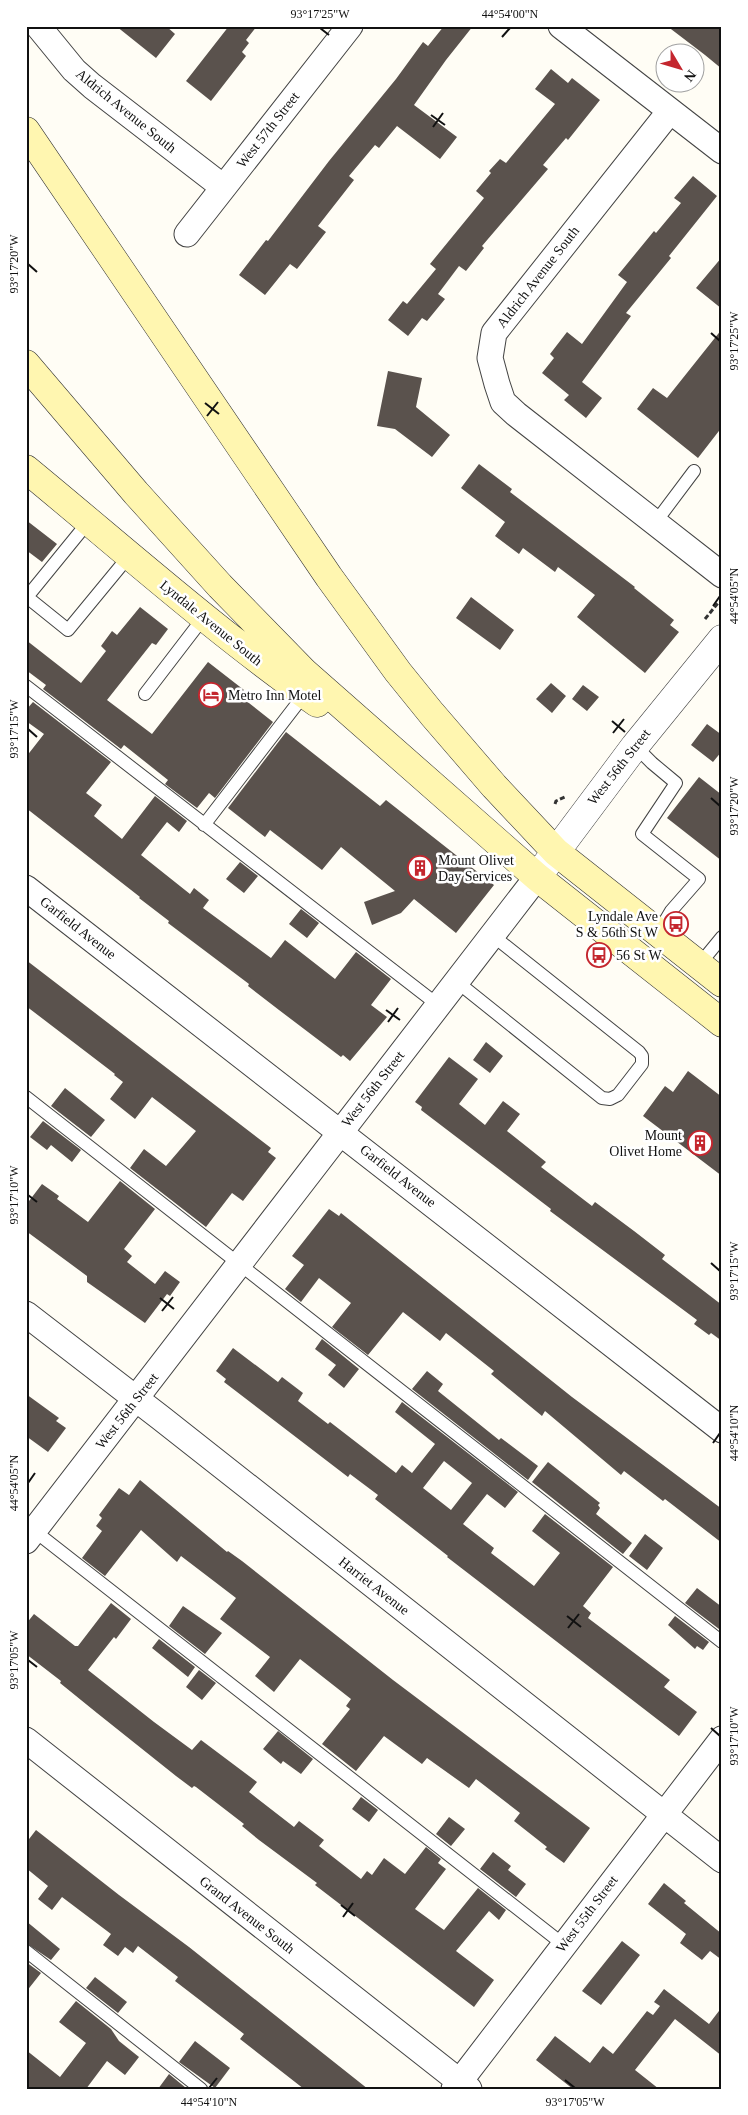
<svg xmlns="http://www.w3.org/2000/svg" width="748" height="2115" font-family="Georgia,serif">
	<rect width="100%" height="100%" fill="#fffdf5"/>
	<path fill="#5a524d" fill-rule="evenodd" d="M116,26H166L175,34L156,58Z
		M229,26H257L246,40L249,43L242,52L246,56L211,101L186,81Z
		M444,26H473L446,60L414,105L457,137L440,159L397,126L379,148L375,145L349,176L354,180L318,226L326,232L297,269L290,264L265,295L239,275L266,240L268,241L329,161L396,79L423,42L428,46Z
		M667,26H722V69L705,55Z
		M551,69L568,83L572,78L600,100L568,140L566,138L543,165L548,169L482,246L484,248L466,271L459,266L438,294L445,299L427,321L422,318L408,336L388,320L403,301L407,304L436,269L430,264L484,198L476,191L491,173L489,171L500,159L506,163L555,104L535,89Z
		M693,176L717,196L669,256L671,258L626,313L631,316L582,382L602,398L586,418L564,400L569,395L542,373L554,358L550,354L567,332L582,344L627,282L618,275L654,231L656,233L681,203L674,198Z
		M722,257V309L696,288Z
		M722,329V427L698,458L637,409L653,388L667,398Z
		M388,371L422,378L416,407L450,435L432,457L395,429L377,426Z
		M479,464L512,489L510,492L635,587L634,588L674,620L670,625L679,632L645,673L577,617L595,595L558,567L555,572L523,548L519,554L495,536L505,522L461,488Z
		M26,520L57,544L42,562L26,550Z
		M471,597L514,630L500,650L456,618Z
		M140,607L168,629L156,645L152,643L107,700L152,734L208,662L244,690L240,696L273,722L215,798L209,793L197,808L165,784L168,780L124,745L121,749L43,689L46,685L26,670V640L81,683L106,651L101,646L112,631L117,635Z
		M551,683L566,696L552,713L536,699Z
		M583,685L599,697L587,711L572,699Z
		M33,702L111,762L86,793L102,805L94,816L122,839L155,796L187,821L179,832L167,822L141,855L190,894L194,888L209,900L203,908L271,958L285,940L335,979L356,952L391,979L371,1005L387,1017L350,1061L343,1055L341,1057L279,1010L248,986L249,984L168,923L169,921L139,898L140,897L26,808V757L44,734L26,721V710Z
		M707,724L722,735V751L713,762L691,745Z
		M286,732L380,806L386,800L494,885L456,933L414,899L401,913L372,925L364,902L395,891L341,847L322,870L270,830L265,837L228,808Z
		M699,777L722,795V861L667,818Z
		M240,862L258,876L244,893L226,879Z
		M301,909L319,923L307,938L289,924Z
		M26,960L271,1148L268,1152L276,1158L243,1201L232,1193L206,1227L130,1168L144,1149L166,1166L196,1131L152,1097L135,1119L110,1099L123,1082L114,1075L115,1074L26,1006Z
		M486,1042L503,1056L490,1073L473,1060Z
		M449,1057L478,1079L459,1104L485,1125L503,1101L520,1114L507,1131L546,1162L541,1167L592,1206L595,1202L634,1231L665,1255L662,1259L722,1305V1341L711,1333L709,1335L694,1324L697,1320L550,1211L551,1209L421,1110L422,1107L415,1102Z
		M688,1071L722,1097V1176L643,1116L665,1086L673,1092Z
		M65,1088L105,1120L91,1137L51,1106Z
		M43,1121L81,1150L72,1162L51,1145L47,1150L30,1137Z
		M120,1181L155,1209L124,1249L132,1256L127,1262L155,1284L165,1271L180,1282L170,1296L167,1294L145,1323L87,1282V1276L26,1231V1205L42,1184L59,1196L57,1199L88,1222Z
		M329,1209L339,1216L341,1213L572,1397L722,1509V1543L665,1499L663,1501L624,1471L621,1475L545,1411L542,1416L491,1374L494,1371L446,1333L440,1341L403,1312L368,1355L332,1327L351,1303L319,1278L301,1302L285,1289L304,1265L292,1256Z
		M322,1339L359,1369L344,1388L328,1375L336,1365L315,1349Z
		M233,1348L278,1382L282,1377L303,1393L298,1401L328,1424L330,1422L396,1473L402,1465L412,1473L435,1444L395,1412L402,1402L518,1492L505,1508L487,1494L463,1524L494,1548L491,1553L534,1586L560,1553L532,1531L545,1514L613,1567L583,1606L591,1613L588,1618L670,1680L664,1687L697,1712L679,1736L447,1557L448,1556L375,1499L378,1495L350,1474L348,1477L224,1382L226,1379L216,1371ZM444,1461L472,1483L451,1510L423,1488Z
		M427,1371L443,1384L438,1391L499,1440L501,1438L538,1466L528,1480L412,1389Z
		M26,1394L59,1418L56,1421L66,1428L48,1452L26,1436Z
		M548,1462L600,1503L598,1505L600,1508L596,1514L632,1543L623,1554L532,1482Z
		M140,1480L227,1552L228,1551L242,1561L393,1680L590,1828L564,1863L545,1849L547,1847L514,1821L520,1813L476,1779L469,1788L427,1758L422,1764L384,1736L356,1771L322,1744L350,1709L346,1706L351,1699L300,1659L274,1692L255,1676L270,1657L220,1619L236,1598L181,1556L177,1562L141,1530L105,1576L82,1558L102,1531L96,1526L102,1518L99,1515L119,1488L129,1495Z
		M645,1534L663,1548L647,1570L629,1556Z
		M697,1588L722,1607V1626L719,1629L685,1603Z
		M111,1603L131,1619L116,1639L114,1637L88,1670L154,1722L192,1750L201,1740L257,1782L249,1792L294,1827L299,1821L324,1840L319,1846L361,1879L367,1871L372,1875L384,1858L405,1874L426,1847L441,1859L438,1863L446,1869L415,1909L444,1930L478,1888L506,1910L499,1920L489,1911L456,1951L494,1980L474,2007L315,1885L317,1883L259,1840L242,1826L244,1824L196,1787L194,1786L192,1788L176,1776L97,1713L60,1683L61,1681L26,1654V1624L34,1614L75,1646H78Z
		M183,1606L222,1633L205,1654L169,1626Z
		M675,1616L709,1642L703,1650L697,1646L695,1649L668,1625Z
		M159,1639L195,1667L188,1677L152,1648Z
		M199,1670L216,1683L202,1700L186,1687Z
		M278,1731L313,1759L301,1774L283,1761L281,1764L263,1749Z
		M361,1797L378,1810L369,1822L352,1809Z
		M449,1817L465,1829L451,1846L436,1834Z
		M36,1830L119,1895L189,1947L368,2089H304L240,2039L244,2034L175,1981L178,1977L138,1946L133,1953L125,1947L118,1956L103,1945L111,1934L62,1897L52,1910L38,1899L48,1886L26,1868V1843Z
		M493,1852L511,1866L508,1870L526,1884L516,1897L480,1869Z
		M664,1883L686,1901L684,1903L722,1934V1960L710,1951L702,1960L680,1943L686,1934L648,1904Z
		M26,1921L60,1949L51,1960L26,1943Z
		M622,1941L640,1955L601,2005L582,1991Z
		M26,1962L41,1973L26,1992Z
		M95,1977L127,2002L118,2013L86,1988Z
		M664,1989L709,2024L722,2007V2056L675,2019L635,2070L659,2089H573L536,2060L555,2036L590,2063L603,2046L613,2054L647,2011L653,2015L660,2006L654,2002Z
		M76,2001L111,2029L119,2041L139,2057L125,2075L107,2061L86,2089H26V2050L60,2077L86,2043L59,2022Z
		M195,2041L230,2068L215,2088L179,2062Z
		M169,2074L186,2088V2089H158Z"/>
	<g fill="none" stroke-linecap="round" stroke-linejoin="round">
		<defs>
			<path id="service" d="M89,521L27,597L68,630L129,556
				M655,523L694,471
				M26,686L438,1005
				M145,694L204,617
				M635,746L652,763L676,783L642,834L699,879L671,911L658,933
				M204,825L307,691
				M699,965L722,937
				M456,981L602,1098L610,1099L618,1095L642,1064V1056L639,1052L492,935
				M26,1097L722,1642
				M32,1529L564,1945
				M26,1951L201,2089"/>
			<path id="minor" d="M38,26L74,70L92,86L223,187
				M561,26L722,151
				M670,111L494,333L490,358L497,384L503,402L516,414L722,575
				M187,234L350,26
				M26,888L722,1430
				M26,1314L161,1418L722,1860
				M26,1541L537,877
				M26,1740L469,2089
				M454,2089L722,1739"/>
			<path id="tertiary" d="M537,877L635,746L722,639"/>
			<path id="secondary" d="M26,131L329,577L398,672L432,714L494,786L556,852L722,983
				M26,364L136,493L220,586L304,672L537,877L722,1023
				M26,469C122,548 215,631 317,703"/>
		</defs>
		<use href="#service" stroke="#444" stroke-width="14"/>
		<use href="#minor" stroke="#444" stroke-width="27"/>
		<use href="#tertiary" stroke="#444" stroke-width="29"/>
		<use href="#secondary" stroke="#333" stroke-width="29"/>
		<path stroke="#333" stroke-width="3" stroke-dasharray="5 2.5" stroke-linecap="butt" d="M705,619L718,603H721
			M555,804L556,801L565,797"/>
		<use href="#service" stroke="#fff" stroke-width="12"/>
		<use href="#minor" stroke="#fff" stroke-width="25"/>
		<use href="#tertiary" stroke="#fff" stroke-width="28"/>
		<use href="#secondary" stroke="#fff6b0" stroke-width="28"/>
	</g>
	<path fill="none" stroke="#111" stroke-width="2" d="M320,28L329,35M502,37L510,28M431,115L445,125M433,127L443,113M28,264L37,272M711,333L720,341M205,403L219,414M207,416L218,402M713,606L720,596M612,721L625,732M28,729L37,737M613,733L624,719M711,798L720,806M386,1010L400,1020M388,1022L398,1008M28,1195L37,1202M711,1263L720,1271M160,1298L174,1309M162,1311L173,1297M713,1443L720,1433M28,1483L35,1473M567,1616L581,1627M568,1628L579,1614M28,1660L37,1667M711,1728L720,1736M341,1905L355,1916M343,1917L353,1903M565,2080L575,2088M209,2088L217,2078"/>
	<defs>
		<symbol id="hotel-ring" viewBox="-11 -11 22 22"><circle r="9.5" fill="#fff" stroke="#c4262e" stroke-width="1.5"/><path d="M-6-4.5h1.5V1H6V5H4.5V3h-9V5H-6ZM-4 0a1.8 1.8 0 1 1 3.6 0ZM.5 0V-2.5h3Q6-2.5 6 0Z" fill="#c4262e"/></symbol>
		<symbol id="building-ring" viewBox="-11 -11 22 22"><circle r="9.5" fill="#fff" stroke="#c4262e" stroke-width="1.5"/><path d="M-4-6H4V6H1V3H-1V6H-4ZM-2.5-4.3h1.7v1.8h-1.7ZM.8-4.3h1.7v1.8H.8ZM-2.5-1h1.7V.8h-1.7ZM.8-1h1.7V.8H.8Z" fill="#c4262e"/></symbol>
		<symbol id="bus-ring" viewBox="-11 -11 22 22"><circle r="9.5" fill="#fff" stroke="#c4262e" stroke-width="1.5"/><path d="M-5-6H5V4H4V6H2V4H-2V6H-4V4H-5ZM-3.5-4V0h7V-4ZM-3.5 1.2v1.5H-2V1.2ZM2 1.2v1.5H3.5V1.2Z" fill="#c4262e"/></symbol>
	</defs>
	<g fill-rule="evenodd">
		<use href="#hotel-ring" x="197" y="681" width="28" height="28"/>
		<use href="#building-ring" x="406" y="854" width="28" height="28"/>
		<use href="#bus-ring" x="662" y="910" width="28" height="28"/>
		<use href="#bus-ring" x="585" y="941" width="28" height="28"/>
		<use href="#building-ring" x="686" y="1129" width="28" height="28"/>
	</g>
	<g text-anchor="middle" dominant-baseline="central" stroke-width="5" stroke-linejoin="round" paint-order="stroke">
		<g font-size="14" fill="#111" stroke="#fff">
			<text transform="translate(126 111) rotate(39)">Aldrich Avenue South</text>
			<text transform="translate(268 130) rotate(-52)">West 57th Street</text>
			<text transform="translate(538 277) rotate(-52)">Aldrich Avenue South</text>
			<text transform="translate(211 623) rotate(39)">Lyndale Avenue South</text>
			<text transform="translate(619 767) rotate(-52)">West 56th Street</text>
			<text transform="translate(78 928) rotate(38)">Garfield Avenue</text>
			<text transform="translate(373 1089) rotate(-52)">West 56th Street</text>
			<text transform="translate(398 1176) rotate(38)">Garfield Avenue</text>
			<text transform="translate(127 1411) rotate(-52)">West 56th Street</text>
			<text transform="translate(374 1586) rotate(38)">Harriet Avenue</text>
			<text transform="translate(587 1914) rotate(-53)">West 55th Street</text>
			<text transform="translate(247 1915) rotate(38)">Grand Avenue South</text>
		</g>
		<g font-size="14" fill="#111" stroke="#fff" text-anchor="start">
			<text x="228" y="695">Metro Inn Motel</text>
			<text x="438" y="860">Mount Olivet<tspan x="438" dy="16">Day Services</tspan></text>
			<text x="658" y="916" text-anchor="end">Lyndale Ave<tspan x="658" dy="16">S &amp; 56th St W</tspan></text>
			<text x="616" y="955">56 St W</text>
			<text x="682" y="1135" text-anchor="end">Mount<tspan x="682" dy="16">Olivet Home</tspan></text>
		</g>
	</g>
	<rect width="748" height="2115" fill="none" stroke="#ffffff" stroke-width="55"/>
	<g transform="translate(680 68) rotate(128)"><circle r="24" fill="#ffffff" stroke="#a0a0a0"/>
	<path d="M0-4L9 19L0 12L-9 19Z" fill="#c4262e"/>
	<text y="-8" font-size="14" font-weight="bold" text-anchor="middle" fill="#111111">N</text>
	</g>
	<rect x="28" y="28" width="692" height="2060" fill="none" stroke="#111" stroke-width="2"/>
	<g font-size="12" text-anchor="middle" fill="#111">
		<text x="320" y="18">93°17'25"W</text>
		<text x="510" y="18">44°54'00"N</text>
		<text transform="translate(14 264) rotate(-90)" y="4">93°17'20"W</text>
		<text transform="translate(734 341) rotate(-90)" y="4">93°17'25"W</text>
		<text transform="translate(734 596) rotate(-90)" y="4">44°54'05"N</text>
		<text transform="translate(14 729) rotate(-90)" y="4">93°17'15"W</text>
		<text transform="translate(734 806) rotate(-90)" y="4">93°17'20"W</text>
		<text transform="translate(14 1195) rotate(-90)" y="4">93°17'10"W</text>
		<text transform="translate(734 1271) rotate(-90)" y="4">93°17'15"W</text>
		<text transform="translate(734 1433) rotate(-90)" y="4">44°54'10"N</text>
		<text transform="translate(14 1483) rotate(-90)" y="4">44°54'05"N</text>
		<text transform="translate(14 1660) rotate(-90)" y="4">93°17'05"W</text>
		<text transform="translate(734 1736) rotate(-90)" y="4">93°17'10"W</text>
		<text x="209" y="2106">44°54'10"N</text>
		<text x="575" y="2106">93°17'05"W</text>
	</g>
</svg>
